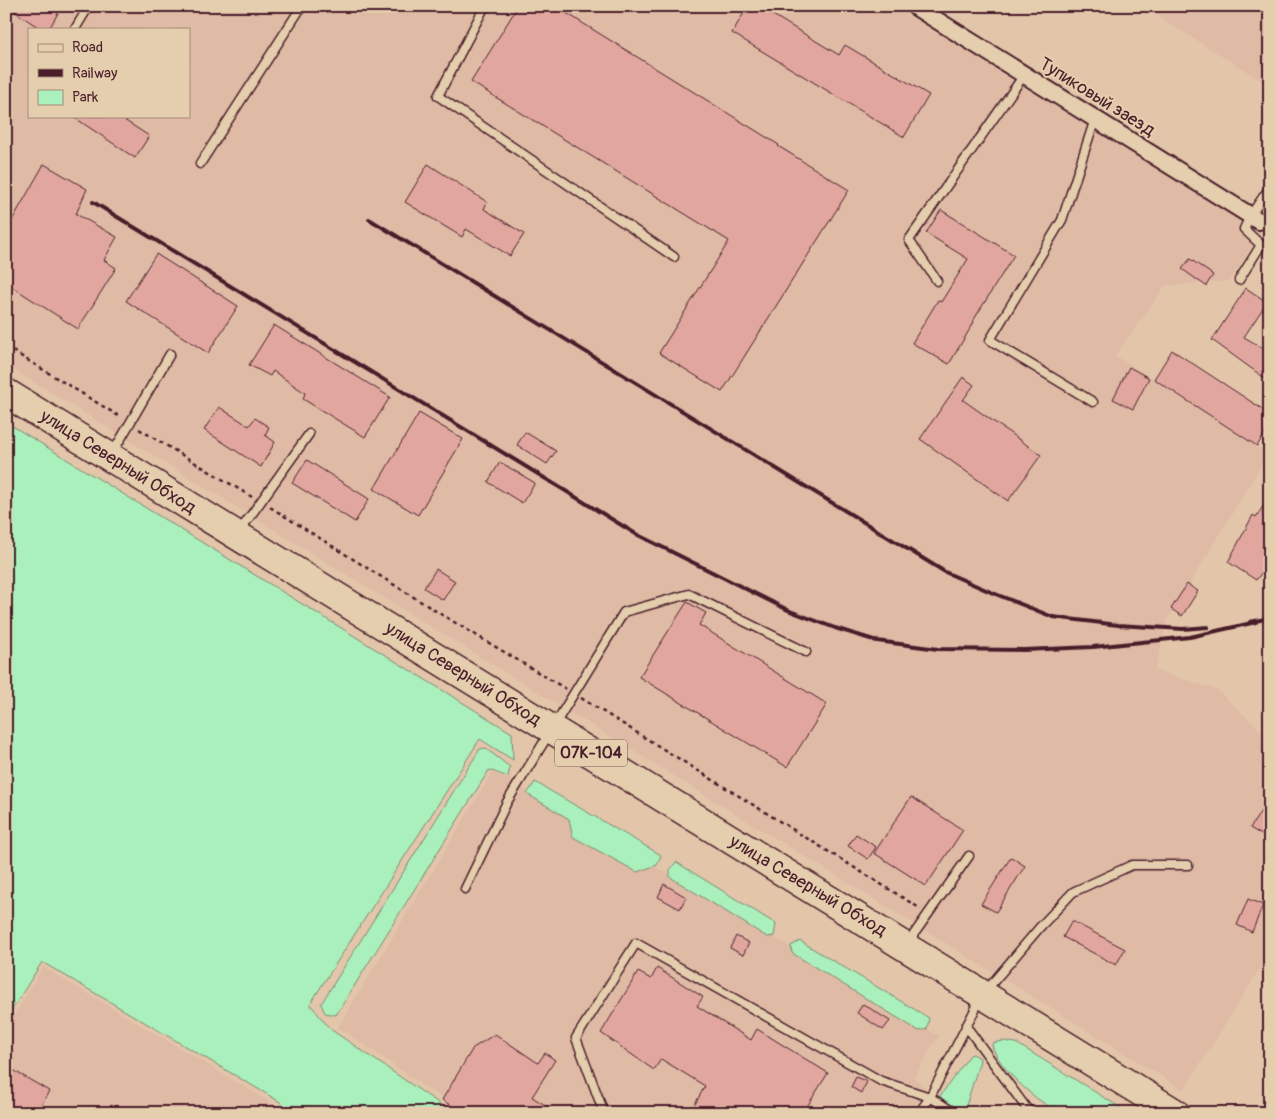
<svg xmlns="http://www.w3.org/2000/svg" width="1276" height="1119" font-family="Pangolin,sans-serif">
	<rect width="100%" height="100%" fill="#e3c6aa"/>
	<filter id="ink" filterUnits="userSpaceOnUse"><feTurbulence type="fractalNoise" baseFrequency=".02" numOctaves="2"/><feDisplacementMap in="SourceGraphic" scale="10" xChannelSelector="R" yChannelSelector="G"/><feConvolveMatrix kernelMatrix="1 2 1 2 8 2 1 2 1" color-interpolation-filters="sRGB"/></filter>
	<g filter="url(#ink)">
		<path fill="#dfbaa5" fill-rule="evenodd" d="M6,6H893L1262,232L1229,281L1165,286L1115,356L1154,379L1268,454L1168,619L1155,670L1217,690L1270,739V952L1184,1090L6,365ZM29,29H189V116H29Z
			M1141,6H1270V86Z
			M492,773L510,780L939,1036L914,1077L950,1113H463L338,1027Z
			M43,967L275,1105L271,1113H6V1029Z"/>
		<path fill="#aaf0bc" stroke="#7a8874" d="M6,422L512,733L513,760L480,739L310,1004L330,1029L453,1113H277L282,1103L42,962L6,1019Z
			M485,748L510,767L508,777L489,770L336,1015L325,1013L321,1004L480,749Z
			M535,782L661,855L657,865L637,872L573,837L569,819L527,794Z
			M676,862L776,924L774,936L767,937L670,877V870Z
			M800,941L929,1018L927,1029L919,1031L792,953L791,946Z
			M1003,1041L1016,1043L1129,1113C1116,1113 1068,1116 1059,1112C1038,1103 997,1067 992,1045L993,1043Z
			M973,1054L980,1058L979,1064L964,1112C955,1112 943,1105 940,1096L970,1055Z"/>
		<path fill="#e1a79f" stroke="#4a1f2b" d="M6,6H62L49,29H41Z
			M518,6H555L779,145L778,146L849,190L722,392L659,353L729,241L471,82Z
			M748,6H758L839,55L845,45L929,95L904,137L732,33Z
			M72,116H118L149,136L135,158Z
			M44,164L87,189L76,214L117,237L104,260L116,268L78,329L6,283V231Z
			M428,164L487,202L484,209L524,234L510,256L466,229L462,237L405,202Z
			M941,210L1014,255L973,321L974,322L949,364L912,343L938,300L941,302L968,259L926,233Z
			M156,254L238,306L208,353L126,301Z
			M1190,259L1213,275L1206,286L1182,269Z
			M1246,288L1267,302L1244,337L1270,352V382L1212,340Z
			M274,325L390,397L365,437L303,399L305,393L273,371L270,376L249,365Z
			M1172,350L1270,414V426L1257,446L1154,379Z
			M1129,367L1149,378L1133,409L1113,399Z
			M963,377L974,385L963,400L1041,455L1008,501L920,439Z
			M219,407L249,426L255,418L269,427L265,435L275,442L261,467L204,430Z
			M419,413L463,439L418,515L374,489Z
			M525,432L556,451L547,464L517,445Z
			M307,460L369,499L355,522L292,483Z
			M500,462L535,483L522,503L488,482Z
			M1270,496V562L1256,580L1228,562L1253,515L1256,517Z
			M436,569L455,581L443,600L424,588Z
			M1187,584L1198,591L1182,616L1171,609Z
			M687,602L706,613L699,625L827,704L787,767L639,677Z
			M911,797L963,830L926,886L874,853Z
			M1263,808L1270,812V840L1250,828Z
			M856,834L876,847L868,859L848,846Z
			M1011,857L1025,866L996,912L981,904Z
			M664,884L686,897L680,909L658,897Z
			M1248,899L1263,905L1252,932L1237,925Z
			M1072,921L1125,949L1116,965L1063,937Z
			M736,936L749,943L743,955L730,948Z
			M657,968L703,997L697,1006L751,1040L757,1029L828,1073L803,1113H690L705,1086L661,1059L654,1070L601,1033L638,972L651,979Z
			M863,1004L890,1021L883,1030L857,1013Z
			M495,1034L538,1063L545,1053L555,1060L532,1097L558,1113H463L442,1100L473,1048Z
			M6,1066L49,1091L37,1113H6Z
			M856,1077L867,1082L861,1093L851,1087Z"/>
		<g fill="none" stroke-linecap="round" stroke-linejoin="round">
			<defs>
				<path id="lane" d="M485,6L438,96L674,257
					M75,29L89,6
					M200,164L302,6
					M1239,280L1261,245L1244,229L1250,216L1270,187
					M937,281L909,240L1024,75
					M1093,402L990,340L1062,220L1095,119
					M112,454L170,354
					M239,532L309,434
					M465,889L507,802L624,612L689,594L806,652
					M907,944L969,856
					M966,1026L1027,1109L1032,1113
					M604,1113L576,1038L636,943L881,1081L930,1097L955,1113
					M919,1113L930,1097L983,994L1040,927L1073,892L1132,865H1188"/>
				<path id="street" d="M914,6L1259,221"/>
				<path id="highway" d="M6,393L1175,1113"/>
			</defs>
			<use href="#lane" stroke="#4a1f2b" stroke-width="11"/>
			<use href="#street" stroke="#4a1f2b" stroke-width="20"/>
			<use href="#highway" stroke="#4a1f2b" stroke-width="31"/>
			<path stroke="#4a1f2b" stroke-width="2.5" stroke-dasharray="4 4" stroke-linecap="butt" d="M6,347L122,418
				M139,429L252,497
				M270,507L439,613L566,689
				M581,698L921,909"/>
			<use href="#lane" stroke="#e4cead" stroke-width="8"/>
			<use href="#street" stroke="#e4cead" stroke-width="16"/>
			<use href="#highway" stroke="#e4cead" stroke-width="28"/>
			<path stroke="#4a1f2b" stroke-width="4" d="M93,202L636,534L790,611L835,628L877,641L938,649L1024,650L1093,647L1190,637L1256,622
				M369,219L945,572L993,593L1053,617L1118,625L1183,629L1208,627
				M1250,622L1270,618"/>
		</g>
	</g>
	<g text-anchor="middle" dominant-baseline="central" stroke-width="4" stroke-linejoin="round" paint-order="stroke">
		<rect fill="#e4cead" stroke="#785452" stroke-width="1" x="555" y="739.5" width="72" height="27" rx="4"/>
		<g font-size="16" font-weight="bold" fill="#4a1f2b">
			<text x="591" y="753">07К-104</text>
		</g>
		<g font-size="18" fill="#4a1f2b" stroke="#e4cead">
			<text transform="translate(1097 97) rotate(32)">Тупиковый заезд</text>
			<text transform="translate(118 462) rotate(32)">улица Северный Обход</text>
			<text transform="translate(463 674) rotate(32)">улица Северный Обход</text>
			<text transform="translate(808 886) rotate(31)">улица Северный Обход</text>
		</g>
	</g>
	<rect width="1276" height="1119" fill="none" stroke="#e4cead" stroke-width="25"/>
	<rect x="12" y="12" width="1251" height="1094" fill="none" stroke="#4a1f2b" stroke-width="2" filter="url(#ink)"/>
	<rect x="28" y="28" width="162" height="90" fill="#e4cead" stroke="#a68879"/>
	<rect x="38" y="44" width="25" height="8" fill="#e4cead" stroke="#a68879"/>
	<text x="72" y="52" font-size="15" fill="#4a1f2b">Road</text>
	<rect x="38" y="69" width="25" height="8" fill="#4a1f2b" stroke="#a68879"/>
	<text x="72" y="78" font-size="15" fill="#4a1f2b">Railway</text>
	<rect x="38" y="90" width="25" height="15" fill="#aaf0bc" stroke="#a68879"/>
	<text x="72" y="102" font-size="15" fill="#4a1f2b">Park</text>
</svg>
